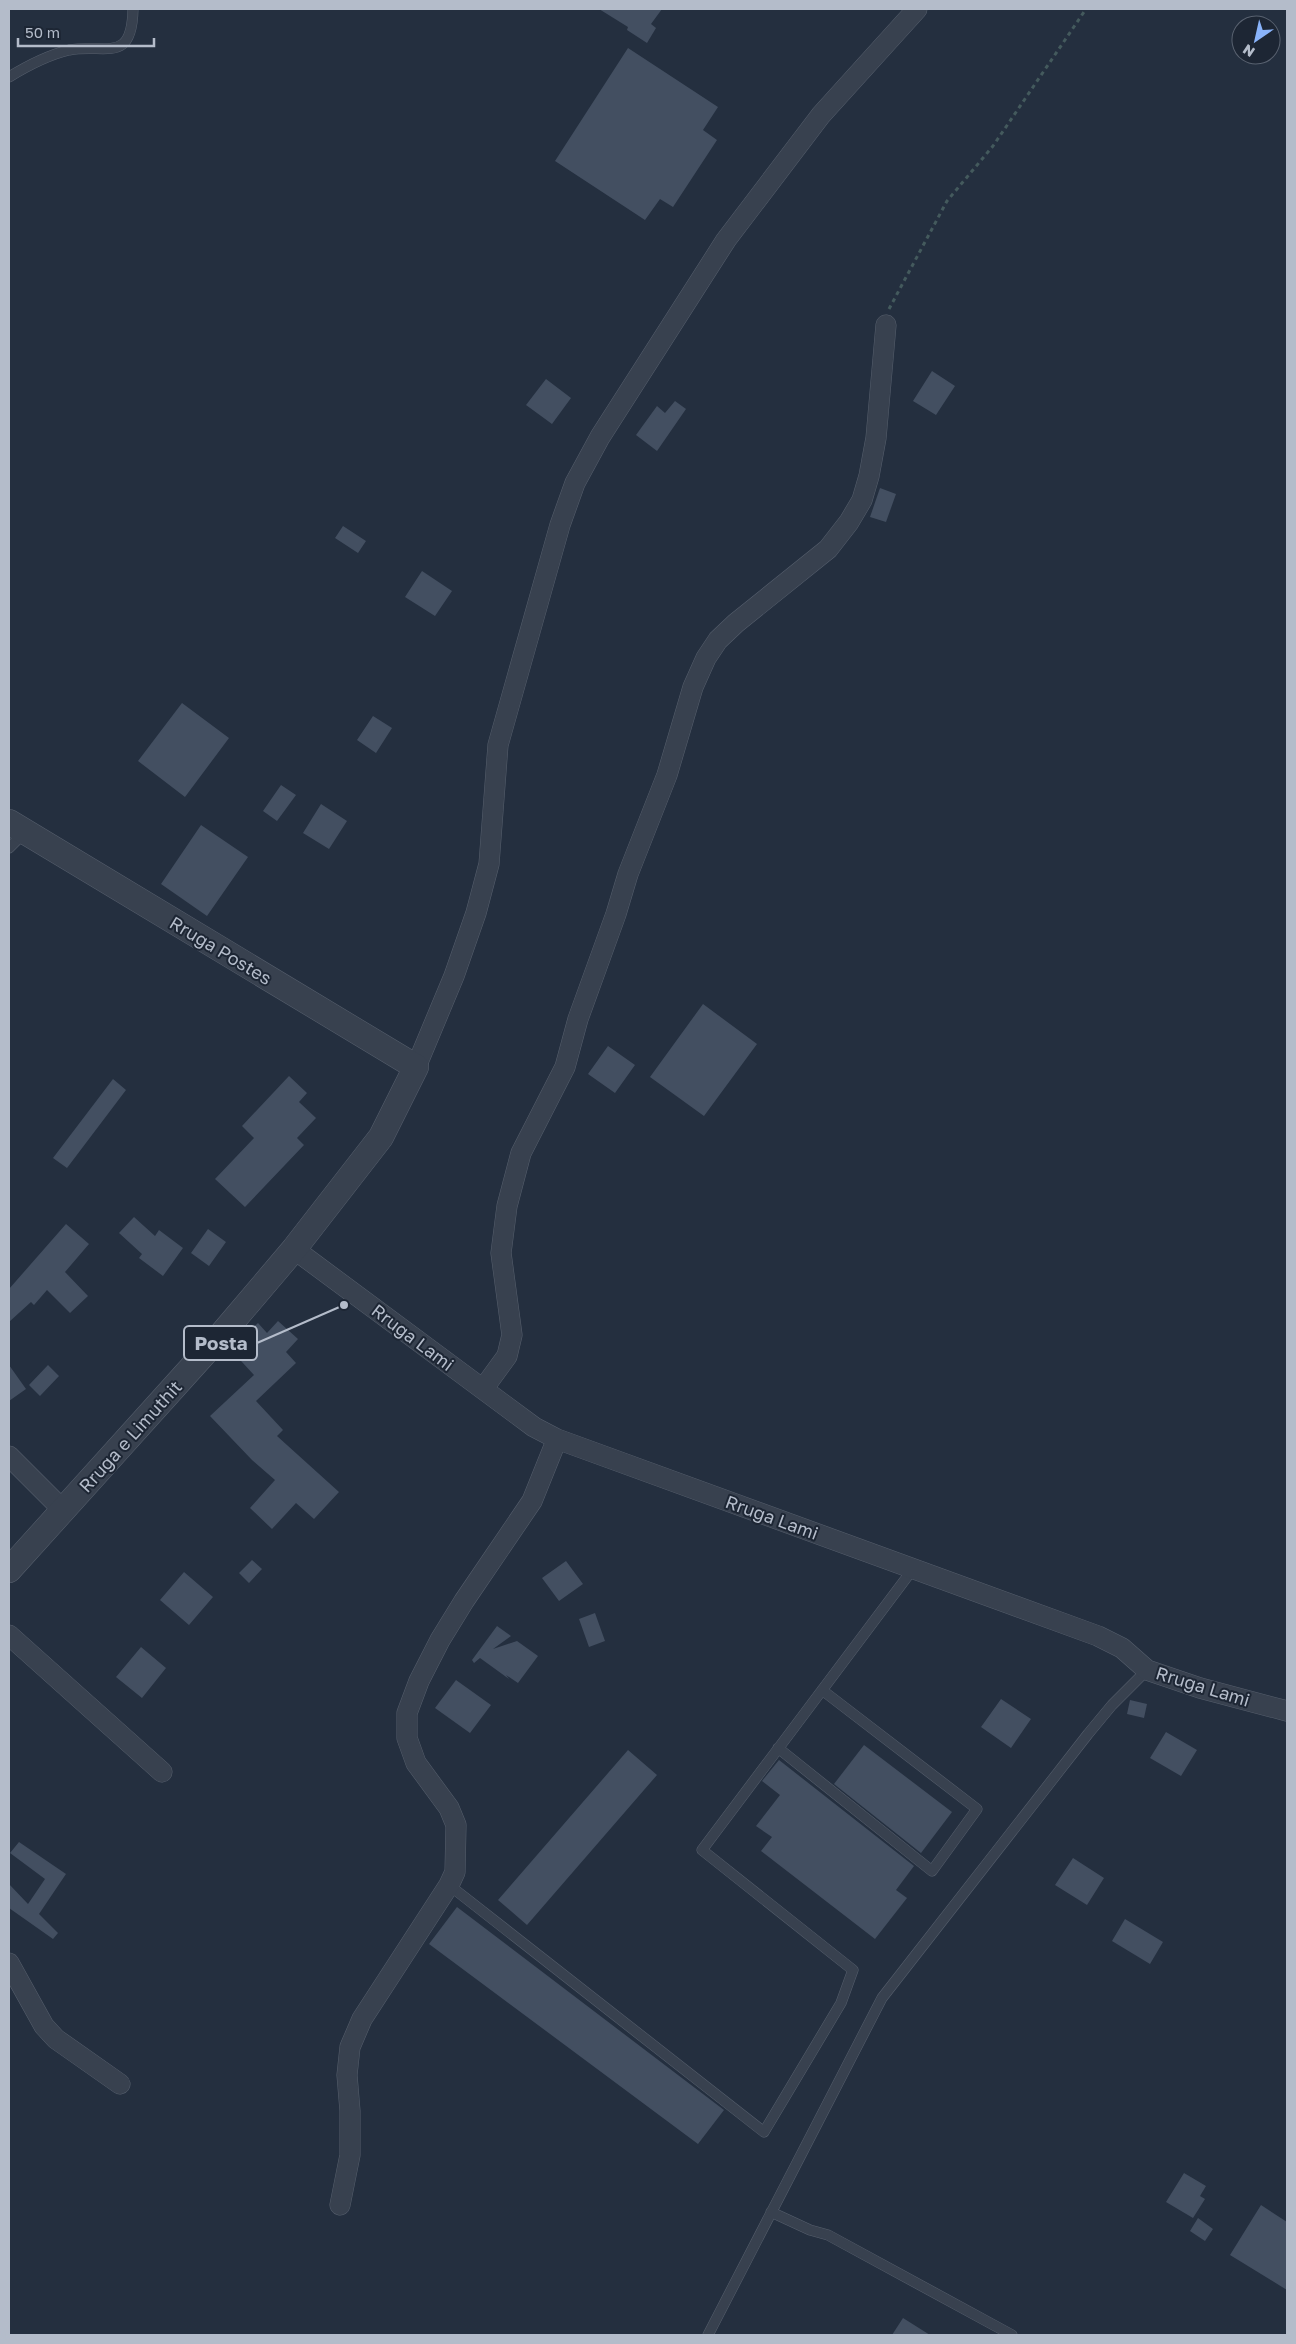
<svg xmlns="http://www.w3.org/2000/svg" width="1296" height="2344" font-family="'Golos Text',sans-serif">
	<rect width="100%" height="100%" fill="#242f3f"/>
	<path fill="#434f61" d="M599,9H662L651,24L656,28L647,43L627,30L628,27Z
		M628,48L718,107L703,130L717,140L673,207L660,199L645,220L555,161Z
		M932,371L955,386L936,415L913,401Z
		M546,379L571,398L552,424L526,405Z
		M675,401L686,409L657,451L636,435L657,406L665,413Z
		M880,488L896,494L886,522L870,517Z
		M343,526L366,541L358,553L335,538Z
		M422,571L452,591L435,616L405,597Z
		M182,703L229,738L185,797L138,761Z
		M373,716L392,728L376,753L357,740Z
		M281,785L296,795L277,821L263,811Z
		M321,804L347,821L329,849L303,833Z
		M201,825L248,857L207,916L161,884Z
		M703,1004L757,1044L704,1116L650,1077Z
		M608,1046L635,1065L615,1093L588,1074Z
		M289,1076L307,1093L299,1102L316,1118L297,1138L304,1145L245,1207L215,1179L254,1138L242,1126Z
		M113,1079L126,1090L67,1168L53,1158Z
		M134,1217L155,1236L159,1230L183,1248L163,1276L139,1258L142,1254L119,1233Z
		M66,1224L89,1244L65,1272L88,1296L70,1313L47,1290L34,1305L31,1302L9,1322V1289Z
		M208,1229L226,1242L209,1266L191,1253Z
		M278,1321L298,1339L286,1352L296,1363L256,1401L283,1430L277,1436L339,1492L314,1519L296,1503L272,1529L250,1508L275,1480L252,1460L210,1416L254,1375L230,1349L258,1323L267,1333Z
		M9,1365L26,1389L9,1401Z
		M48,1365L59,1376L40,1396L29,1385Z
		M252,1560L262,1569L249,1583L239,1573Z
		M566,1561L583,1584L559,1601L542,1578Z
		M184,1572L213,1597L189,1625L160,1600Z
		M595,1613L605,1641L589,1647L579,1619Z
		M497,1626L511,1636L493,1649L517,1641L538,1656L518,1683L506,1675L509,1679L480,1658L474,1663L472,1660Z
		M141,1647L166,1668L142,1698L116,1677Z
		M456,1680L491,1705L470,1733L435,1708Z
		M1001,1699L1031,1719L1011,1748L981,1727Z
		M1130,1700L1147,1704L1144,1718L1127,1714Z
		M1166,1732L1197,1750L1181,1776L1150,1758Z
		M864,1745L952,1812L921,1853L834,1784Z
		M628,1750L657,1775L527,1925L498,1900Z
		M779,1760L914,1866L896,1890L907,1898L875,1939L761,1851L772,1837L756,1826L780,1795L762,1781Z
		M19,1842L66,1874L39,1914L58,1933L53,1939L9,1908V1884L28,1904L45,1879L10,1853Z
		M1073,1858L1104,1878L1087,1905L1055,1885Z
		M457,1907L724,2110L698,2144L429,1944Z
		M1125,1919L1163,1942L1150,1964L1112,1941Z
		M1184,2173L1206,2186L1200,2196L1205,2199L1193,2218L1166,2202Z
		M1261,2205L1287,2222V2290L1230,2255Z
		M1198,2218L1213,2229L1205,2241L1190,2231Z
		M903,2318L930,2335H892Z"/>
	<g fill="none" stroke-linecap="round" stroke-linejoin="round">
		<defs>
			<path id="service" d="M9,77C27,66 48,55 69,50C105,43 132,65 133,9
				M9,848L25,832
				M778,1748L932,1871L977,1809L822,1690
				M449,1885L764,2132L841,2003L853,1970L702,1850L913,1569
				M771,2212L810,2230L828,2235L1012,2335
				M708,2335L882,1998L1088,1734L1112,1705L1147,1670"/>
			<path id="minor" d="M416,1067L454,976L476,913L489,864L498,745L560,525L575,483L600,437L726,240L821,115L917,9
				M294,1249L534,1427L557,1439L1098,1636L1122,1648L1147,1670L1200,1688L1287,1711
				M483,1389L507,1356L512,1335L501,1253L507,1206L521,1153L565,1067L578,1019L616,914L628,874L667,775L693,687L706,658L718,640L736,623L828,549L849,522L862,500L869,476L876,438L886,325
				M9,1456L64,1511
				M9,1635L162,1772
				M9,1963L44,2026L56,2039L120,2084
				M340,2205L350,2155V2111L347,2075L350,2047L362,2019L449,1885L455,1872L456,1825L449,1808L416,1763L407,1738V1713L419,1681L440,1640L464,1601L532,1501L557,1439"/>
			<path id="tertiary" d="M9,822L416,1067L381,1137L294,1249L221,1335L9,1570"/>
		</defs>
		<use href="#service" stroke="#565f6d" stroke-width="11"/>
		<use href="#minor" stroke="#565f6d" stroke-width="21"/>
		<use href="#tertiary" stroke="#565f6d" stroke-width="26"/>
		<path stroke="#445a5d" stroke-width="3" stroke-dasharray="4 4" stroke-linecap="butt" d="M889,309L947,201L993,146L1086,9"/>
		<use href="#service" stroke="#38414f" stroke-width="10"/>
		<use href="#minor" stroke="#38414f" stroke-width="20"/>
		<use href="#tertiary" stroke="#38414f" stroke-width="25"/>
	</g>
	<g text-anchor="middle" dominant-baseline="central" stroke-width="4" stroke-linejoin="round" paint-order="stroke">
		<g font-size="18" fill="#b4bcca" stroke="#1d2634">
			<text transform="translate(221 950) rotate(31)">Rruga Postes</text>
			<text transform="translate(413 1337) rotate(37)">Rruga Lami</text>
			<text transform="translate(130 1436) rotate(-48)">Rruga e Limuthit</text>
			<text transform="translate(772 1517) rotate(20)">Rruga Lami</text>
			<text transform="translate(1203 1686) rotate(17)">Rruga Lami</text>
		</g>
	</g>
	<path fill="none" stroke="#b4bcca" stroke-width="2" d="M344 1305L257 1343"/>
	<circle fill="#b4bcca" stroke="#1d2634" stroke-width="2" cx="344" cy="1305" r="5"/>
	<rect fill="#1d2634" stroke="#b4bcca" stroke-width="2" x="184" y="1326" width="73" height="34" rx="5"/>
	<g font-size="19" text-anchor="middle" font-weight="bold" fill="#b4bcca">
		<text x="221" y="1350">Posta</text>
	</g>
	<rect width="1296" height="2344" fill="none" stroke="#b4bcca" stroke-width="20"/>
	<g transform="translate(1256 40) rotate(214)"><circle r="24" fill="#1d2634" stroke="#596270"/>
	<path d="M0-4L9 19L0 12L-9 19Z" fill="#89b3fa"/>
	<text y="-8" font-size="14" font-weight="bold" text-anchor="middle" fill="#b4bcca">N</text>
	</g>
	<path d="M18 38v8h136v-8" fill="none" stroke="#b4bcca" stroke-width="2.5"/>
	<text x="25" y="38" font-size="15" fill="#b4bcca" stroke="#1d2634" stroke-width="4" paint-order="stroke">50 m</text>
</svg>
